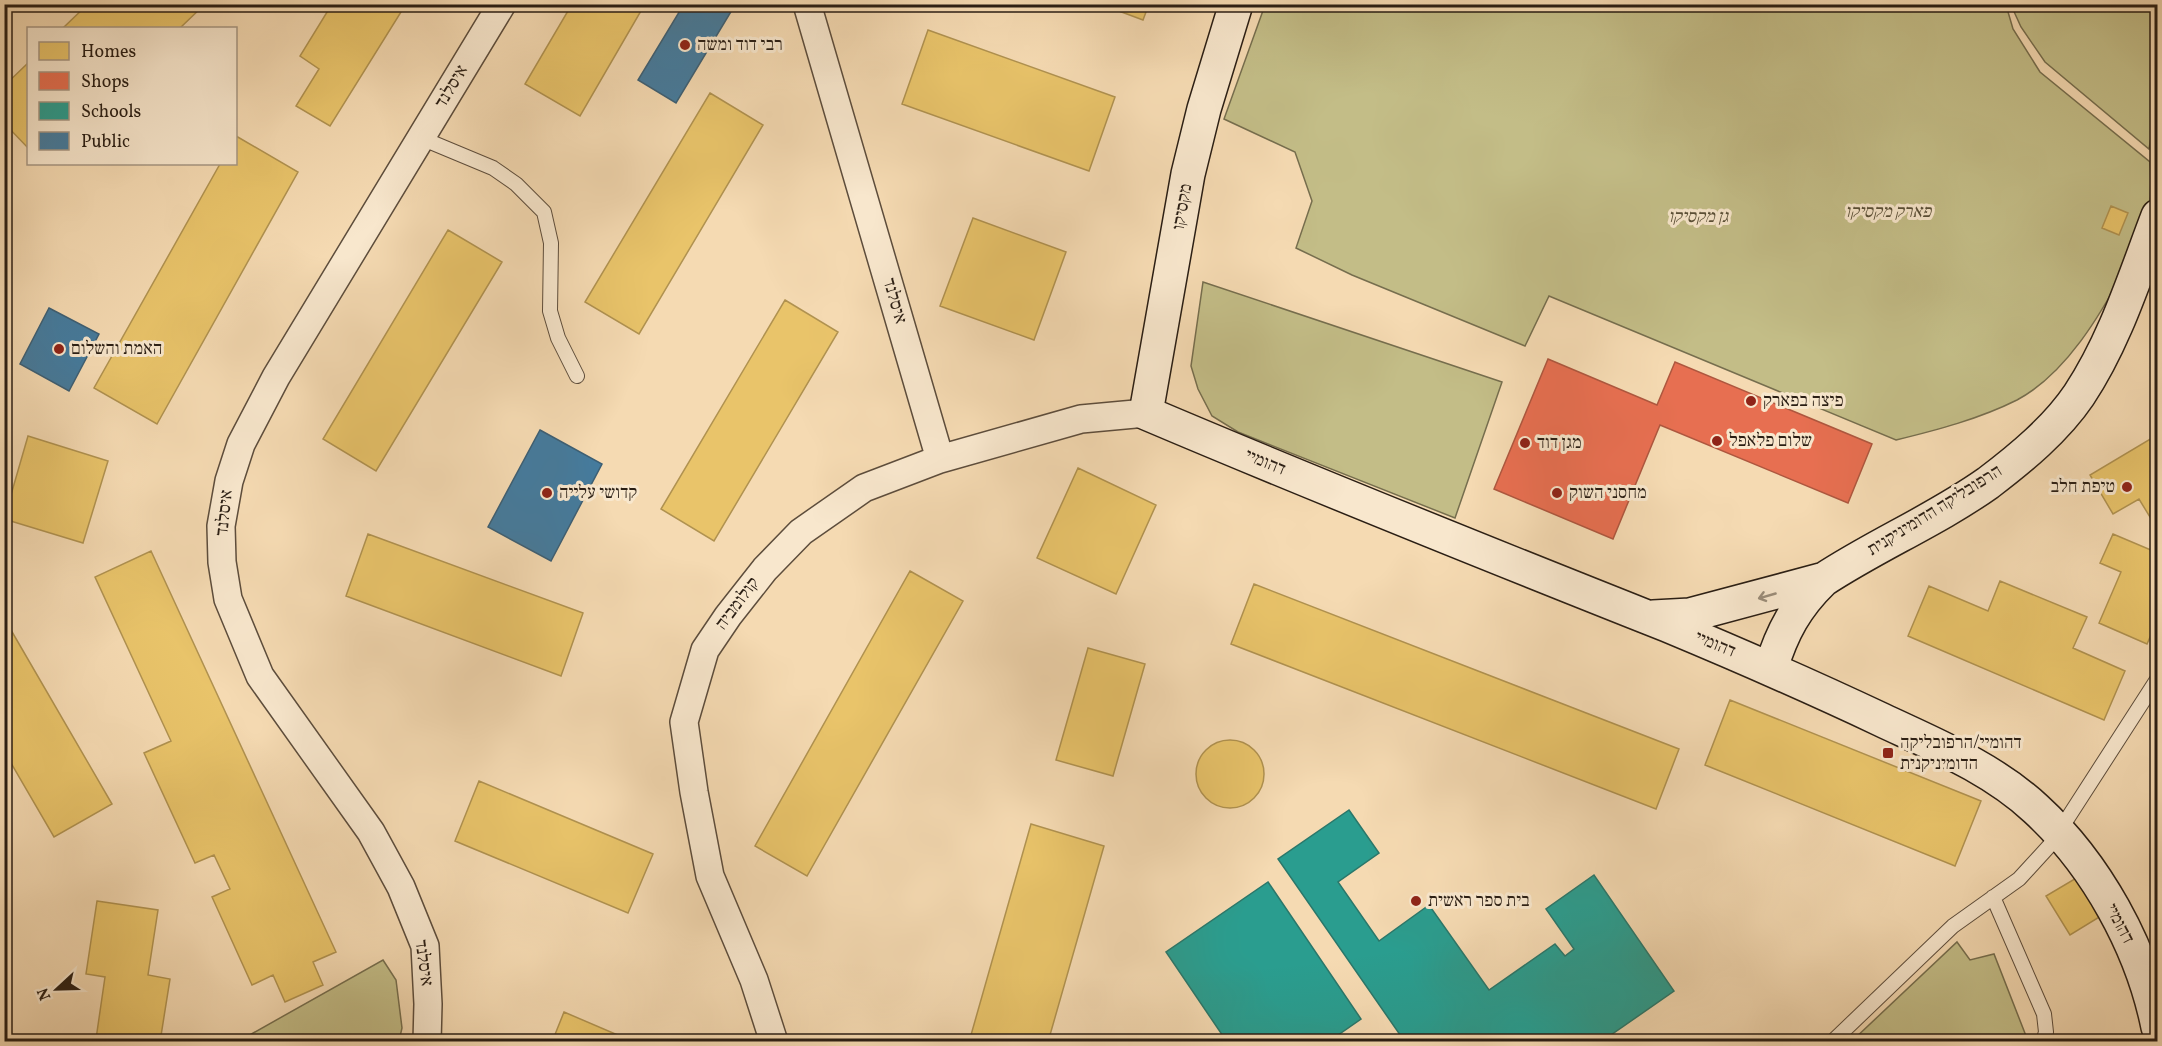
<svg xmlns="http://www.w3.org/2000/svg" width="2162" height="1046" font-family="Vollkorn,'Frank Ruhl Libre',serif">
	<rect width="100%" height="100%" fill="#f5dab2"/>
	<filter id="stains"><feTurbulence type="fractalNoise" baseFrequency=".00333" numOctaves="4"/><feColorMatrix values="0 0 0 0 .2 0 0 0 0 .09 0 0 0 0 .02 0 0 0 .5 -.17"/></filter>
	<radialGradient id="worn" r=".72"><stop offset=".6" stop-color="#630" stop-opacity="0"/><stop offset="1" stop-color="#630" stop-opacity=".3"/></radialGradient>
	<path fill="#c3bd87" stroke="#766e4e" stroke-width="1.5" d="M1265,5H2006L2013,29L2040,72L2150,162C2152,187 2151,211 2143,235C2140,246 2132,257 2126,267C2101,314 2066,374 2017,400C1979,419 1937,430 1896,440L1549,296L1525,346L1352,275L1296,248L1312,201L1295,152L1224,119Z
		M2011,5H2157V103L2149,149L2045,62L2021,27Z
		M1203,282L1502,382L1455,518L1238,432L1212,416L1198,389L1191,366Z
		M1957,942L1970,960L1994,954L2028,1041H1852Z
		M383,960L396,980L402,1028L399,1041H239Z"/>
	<path fill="#e9c46a" stroke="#b09250" stroke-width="1.5" d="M88,4H205L180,28H63Z
		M332,4H406L330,126L296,106L319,69L300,56Z
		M572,4H645L580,116L525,84Z
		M1100,4H1149L1143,20Z
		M928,30L1115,97L1089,171L902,104Z
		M28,63V148L4,123V86Z
		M710,93L763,125L639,334L585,302Z
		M236,136L298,172L157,424L94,388L220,164H236Z
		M2111,206L2128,213L2119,235L2102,228Z
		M973,218L1066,252L1034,340L940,306Z
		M448,230L502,262L376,471L323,439Z
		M785,300L838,332L714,541L661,509Z
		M2157,435L2158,519L2153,522L2139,499L2113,514L2090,475Z
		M28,436L108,461L83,543L4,519Z
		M1078,468L1156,505L1116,594L1037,558Z
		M368,534L583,613L561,676L346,596Z
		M2113,534L2158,553V619L2147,644L2099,623L2121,572L2100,563Z
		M151,551L336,952L313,962L323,985L285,1002L273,975L252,985L212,897L230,889L214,855L195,863L144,753L171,741L95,577Z
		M910,571L963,601L807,876L755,846Z
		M2000,581L2087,617L2073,648L2125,671L2104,720L1908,636L1929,586L1988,611Z
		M1254,584L1679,749L1656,809L1231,644Z
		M4,618L112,804L54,837L4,751Z
		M1088,648L1145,664L1113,776L1056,760Z
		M1730,700L1981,801L1955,866L1705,765Z
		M1196 774a34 34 0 1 1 68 0a34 34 0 1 1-68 0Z
		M479,781L653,854L628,913L455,841Z
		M1031,824L1104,846L1048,1042H969Z
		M2078,877L2101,916L2070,935L2046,896Z
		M97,901L158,910L148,975L170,979L160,1042L96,1039L105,977L86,974Z
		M564,1012L634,1042H552Z"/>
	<path fill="#e76f51" stroke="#ae573f" stroke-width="1.5" d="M1548,359L1657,405L1675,362L1872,444L1848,503L1660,425L1613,539L1494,489Z"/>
	<path fill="#2a9d8f" stroke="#2a776a" stroke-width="1.5" d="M1349,810L1379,853L1338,882L1379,941L1429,905L1489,990L1555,944L1565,956L1574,949L1546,909L1594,875L1674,991L1611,1035L1615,1042H1574L1572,1038L1567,1042H1405L1278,859Z
		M1268,882L1361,1019L1328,1042H1227L1166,952Z"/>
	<path fill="#457b9d" stroke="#3d5f74" stroke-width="1.5" d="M684,4H722L732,10L676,103L638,80Z
		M49,308L99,334L69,391L20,364Z
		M540,430L602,464L551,561L488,527Z"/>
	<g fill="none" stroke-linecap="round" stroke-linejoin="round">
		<defs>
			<path id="lane" d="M421,138L493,168L516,184L544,212L551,243L550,311L558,338L577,376
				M1993,897L2044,1014L2046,1032L2043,1042
				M1832,1042L1953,926L2019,879L2051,844L2158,678"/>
			<path id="street" d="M807,4L940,459
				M427,1042L428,1004L425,946L401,887L371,832L260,676L228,599L222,562L221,526L229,481L241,444L276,377L502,4
				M774,1042L754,980L710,876L694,792L684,722L705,650L728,616L765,569L801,532L864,488L940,459L1081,419L1146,413"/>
			<path id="secondary" d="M1236,4L1204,109L1188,174L1146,413C1318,486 1493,556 1667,625C1739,655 1810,686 1882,720C1935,745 1992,768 2036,809C2096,864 2142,947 2158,1027
				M1653,617L1690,615L1821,580
				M1771,668C1782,632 1796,606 1823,580C1876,545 1936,520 1988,483C2021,458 2056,429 2079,395C2115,341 2135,276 2158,216"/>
		</defs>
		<use href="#lane" stroke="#5d4d3c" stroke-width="16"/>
		<use href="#street" stroke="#5d4d3c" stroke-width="30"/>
		<use href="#secondary" stroke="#2a1e14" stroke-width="36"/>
		<use href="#lane" stroke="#f8e7cd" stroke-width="14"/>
		<use href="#street" stroke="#f8e7cd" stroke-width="27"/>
		<use href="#secondary" stroke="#f8e7cd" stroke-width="33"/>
	</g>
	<defs><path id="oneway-shaft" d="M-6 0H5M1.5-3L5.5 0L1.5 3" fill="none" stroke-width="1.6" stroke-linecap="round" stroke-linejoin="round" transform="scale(1.5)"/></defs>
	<use stroke="#9b8d7a" href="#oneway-shaft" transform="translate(1767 596) rotate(164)"/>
	<g fill="#8f2418" stroke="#f8e7cd" stroke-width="2">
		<circle cx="685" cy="45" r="6"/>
		<circle cx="59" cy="349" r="6"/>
		<circle cx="1751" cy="401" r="6"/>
		<circle cx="1717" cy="441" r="6"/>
		<circle cx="1525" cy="443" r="6"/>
		<circle cx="2127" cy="487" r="6"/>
		<circle cx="547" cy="493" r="6"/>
		<circle cx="1557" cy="493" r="6"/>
		<rect x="1882" y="747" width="12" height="12" rx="3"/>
		<circle cx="1416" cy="901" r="6"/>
	</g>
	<g text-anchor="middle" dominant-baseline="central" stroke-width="6" stroke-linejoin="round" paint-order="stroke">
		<g font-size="18" fill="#2a1e14" stroke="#f8e7cd" text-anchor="start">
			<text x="697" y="45">רבי דוד ומשה</text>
			<text x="71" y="349">האמת והשלום</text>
			<text x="1763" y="401">פיצה בפארק</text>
			<text x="1729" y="441">שלום פלאפל</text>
			<text x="1537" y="443">מגן דוד</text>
			<text x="2115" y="487" text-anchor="end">טיפת חלב</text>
			<text x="559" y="493">קדושי עלייה</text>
			<text x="1569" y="493">מחסני השוק</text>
			<text x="1900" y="743">דהומיי/הרפובליקה<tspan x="1900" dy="21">הדומיניקנית</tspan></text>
			<text x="1428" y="901">בית ספר ראשית</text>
		</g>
		<g font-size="18" fill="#2a1e14" stroke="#f8e7cd">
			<text transform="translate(452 87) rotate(-59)">איסלנד</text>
			<text transform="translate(1183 207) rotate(-80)">מקסיקו</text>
			<text transform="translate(894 301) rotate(74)">איסלנד</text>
			<text transform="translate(1265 463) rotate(22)">דהומיי</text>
			<text transform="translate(1935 511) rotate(-32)">הרפובליקה הדומיניקנית</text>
			<text transform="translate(225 513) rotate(-84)">איסלנד</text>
			<text transform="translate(738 604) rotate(-53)">קולומביה</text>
			<text transform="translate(1715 645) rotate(22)">דהומיי</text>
			<text transform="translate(2119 924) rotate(62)">דהומיי</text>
			<text transform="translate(423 963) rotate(82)">איסלנד</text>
		</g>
		<g font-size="18" font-style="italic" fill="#584e36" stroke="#f8e7cd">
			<text x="1888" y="212">פארק מקסיקו</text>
			<text x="1698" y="217">גן מקסיקו</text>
		</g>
	</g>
	<rect width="2162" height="1046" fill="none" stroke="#f5dab2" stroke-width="24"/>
	<rect x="6" y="6" width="2150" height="1034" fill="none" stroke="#2a1e14" stroke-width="3"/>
	<rect x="12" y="12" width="2138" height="1022" fill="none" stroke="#2a1e14" stroke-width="1.5"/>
	<rect x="27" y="27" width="210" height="138" fill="#f8e7cd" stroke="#a69783" stroke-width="1.5"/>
	<rect x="39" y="42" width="30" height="18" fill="#e9c46a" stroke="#a69783" stroke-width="1.5"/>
	<text x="81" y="57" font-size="18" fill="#2a1e14">Homes</text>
	<rect x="39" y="72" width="30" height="18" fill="#e76f51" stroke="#a69783" stroke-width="1.5"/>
	<text x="81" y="87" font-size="18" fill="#2a1e14">Shops</text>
	<rect x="39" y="102" width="30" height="18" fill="#2a9d8f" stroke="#a69783" stroke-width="1.5"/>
	<text x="81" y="117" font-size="18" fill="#2a1e14">Schools</text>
	<rect x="39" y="132" width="30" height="18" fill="#457b9d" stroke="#a69783" stroke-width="1.5"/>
	<text x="81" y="147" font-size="18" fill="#2a1e14">Public</text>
	<g transform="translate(57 989) rotate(248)" stroke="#f8e7cd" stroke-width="4.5" paint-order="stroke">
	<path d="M0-4.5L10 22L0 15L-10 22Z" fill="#2a1e14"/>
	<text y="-9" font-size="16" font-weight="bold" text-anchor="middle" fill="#2a1e14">N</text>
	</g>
	<rect width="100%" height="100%" filter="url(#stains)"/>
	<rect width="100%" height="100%" fill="url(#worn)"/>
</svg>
